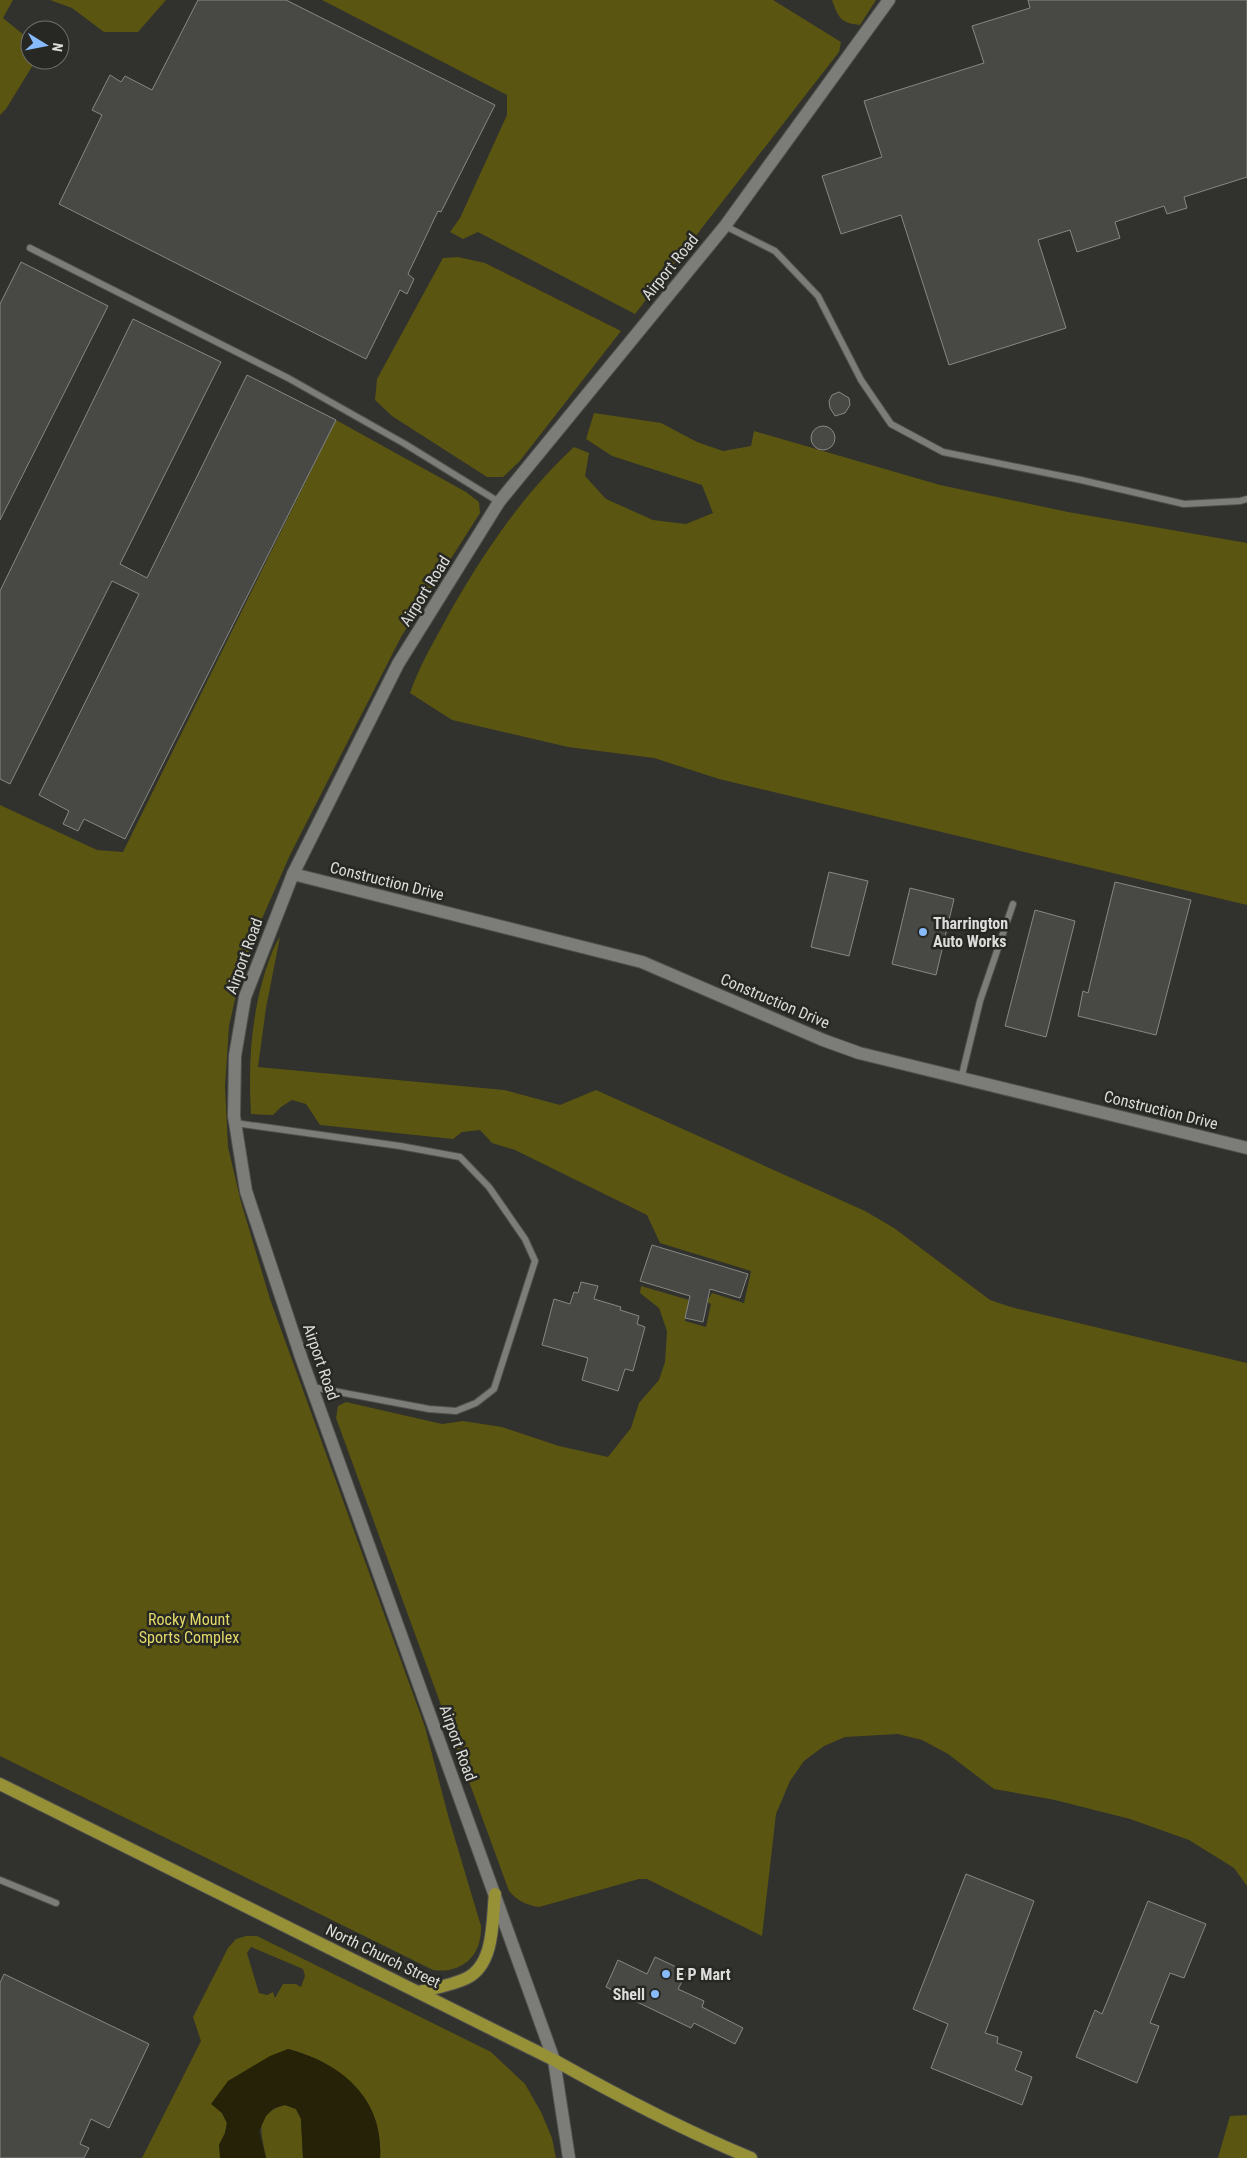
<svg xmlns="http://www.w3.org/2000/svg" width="1247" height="2158" font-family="'Roboto Condensed',sans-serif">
	<rect width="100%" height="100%" fill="#31312e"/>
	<path fill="#5a5510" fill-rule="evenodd" d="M0,0H13L3,18L30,40V60H36L6,109L0,115Z
		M50,0H166L138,32H104L72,8Z
		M322,0H773L841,42L839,52L635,314L478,232L463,239L450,232L460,218L507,115V95Z
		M832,0H876L860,25C840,23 838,17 832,0Z
		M458,257L485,263L621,331L519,462L503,477H487L392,416L375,400L377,379L443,258Z
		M594,413L661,423L697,442L723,451L751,446L754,431L940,485L1068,512L1247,543V905L719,779L654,758L568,747L452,720L410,693C419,667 432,645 445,621C480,558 521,496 574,447L589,453L585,476L606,499L653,520L686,524L713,513L702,485L612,456L586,439Z
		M336,420L466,492L479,502L480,513L401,637L290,855L257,930L238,986L229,1026L225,1086L228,1147L241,1202L270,1299L425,1727L449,1819L481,1926C482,1955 463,1974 433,1970L0,1756V805L97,850L123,852Z
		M280,937L266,1008L258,1067L504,1090L560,1105L596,1090L865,1211L894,1228L990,1300L1011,1307L1247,1363V1886L1234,1868L1189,1840L1130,1819L1055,1800L994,1789L948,1754L922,1740L898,1734L845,1737L824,1746L804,1761L790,1781L776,1814L762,1936L647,1879H639L539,1907C526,1905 518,1901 509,1891L336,1418L338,1406L346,1402L442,1424L463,1421L502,1427L559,1446L608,1457L631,1428L639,1403L659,1380L665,1362L667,1331L659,1308L640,1293L641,1286L689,1300L685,1321L706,1327L711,1304L707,1302L712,1293L744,1303L751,1271L660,1243L647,1215L515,1150L492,1143L480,1130L462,1132L453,1139L320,1125L306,1104L292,1100L281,1107L273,1115L251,1114C248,1065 251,1016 266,969C270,958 273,947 280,937Z
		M246,1936H257L491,2052L525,2084L541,2112L552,2138L556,2158H380C384,2099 341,2063 288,2049L229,2081L212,2104L222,2113L227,2123L225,2133L219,2145L221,2158H142L201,2041L193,2017L228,1948L236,1939ZM251,1947L303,1969L305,1976L301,1987L296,1984H283L275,1998L273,1992L267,1995L259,1993L247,1953Z
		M285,2105L296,2109L301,2119L303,2158H266C262,2133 252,2114 285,2105Z
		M1247,2115V2158H1218L1230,2116Z"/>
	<path fill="#252208" d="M288,2049C341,2063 384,2098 380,2158H303L301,2119L296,2109L285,2105L274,2108L266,2116L259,2131L266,2158H220L219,2145L225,2133L227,2123L222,2113L211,2104L228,2081L270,2056Z"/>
	<path fill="#484845" stroke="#878784" d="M198,0H286L495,105L441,212L438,211L408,274L414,279L407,294L400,290L366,359L59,204L102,115L92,110L110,75L121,82L125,76L152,90Z
		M1028,0H1247V177L1184,197L1187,208L1167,214L1164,206L1115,222L1120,238L1077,252L1070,230L1038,240L1066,328L949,365L901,215L841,234L822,176L882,157L864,101L984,63L972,26L1030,8Z
		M21,262L108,306L0,520V304Z
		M133,319L221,362L120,564L147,578L247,375L336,420L125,839L84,819L78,831L63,824L69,811L39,795L139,594L112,581L10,784L0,779V591Z
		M839,392L849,398L850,405L845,413L835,416L830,408L829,401L832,395Z
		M811 438a12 12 0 1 1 24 0a12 12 0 1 1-24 0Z
		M829,872L868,881L849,956L811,947Z
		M1115,882L1191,900L1156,1035L1078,1016L1083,991L1088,993Z
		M910,888L954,899L936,975L892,964Z
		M1035,910L1075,921L1046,1037L1005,1026Z
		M652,1245L748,1274L740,1298L710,1289L703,1322L685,1318L690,1296L640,1281Z
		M581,1282L598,1286L594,1299L621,1307L620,1310L639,1316L637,1324L645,1327L633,1371L625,1369L618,1391L582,1380L588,1358L542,1345L554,1299L570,1304L574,1292L578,1293Z
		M966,1874L1034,1901L985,2033L998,2037L997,2043L1022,2052L1015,2070L1032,2077L1022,2105L931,2068L948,2024L913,2009Z
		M1148,1901L1206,1924L1184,1978L1170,1973L1150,2023L1159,2026L1137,2083L1076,2057L1095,2010L1102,2014Z
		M655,1957L687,1972L678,1989L704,2001L702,2007L743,2028L735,2044L694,2023L691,2028L606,1987L618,1960L647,1974Z
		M4,1974L149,2044L109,2128L91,2119L80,2144L89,2148L84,2158H0V1983Z"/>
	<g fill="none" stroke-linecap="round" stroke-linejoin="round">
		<defs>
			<path id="lane" d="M725,226L775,251L818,296L861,380L891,424L943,452L1081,480L1184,504L1240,501L1247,499
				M30,248L288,378L405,444L499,502
				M961,1079L980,1001L1013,904
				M235,1123L400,1146L460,1157L489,1187L525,1239L535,1261L494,1389L476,1403L456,1411L429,1409L312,1387
				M0,1880L56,1903"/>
			<path id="street" d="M293,874L642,962L823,1040L859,1053L1247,1148"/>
			<path id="secondary" d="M569,2158L554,2060L302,1360L246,1191L234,1116L235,1056L245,997L293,874L398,664L499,502L725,226L889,0"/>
			<path id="primary" d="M0,1784L554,2060C618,2096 683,2130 751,2158
				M419,1992C434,1988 453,1985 467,1978C495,1964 492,1920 495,1894"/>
		</defs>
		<use href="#lane" stroke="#50504d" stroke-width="8"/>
		<use href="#street" stroke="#50504d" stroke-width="14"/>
		<use href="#secondary" stroke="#50504d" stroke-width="14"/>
		<use href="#primary" stroke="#50504d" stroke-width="14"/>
		<use href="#lane" stroke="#7c7c79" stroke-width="6"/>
		<use href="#street" stroke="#7c7c79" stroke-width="12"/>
		<use href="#secondary" stroke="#7c7c79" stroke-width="12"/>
		<use href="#primary" stroke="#969037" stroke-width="12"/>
	</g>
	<g fill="#87bbfb" stroke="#272724" stroke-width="2">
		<circle cx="923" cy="932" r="5"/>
		<circle cx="666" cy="1974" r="5"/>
		<circle cx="655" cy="1994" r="5"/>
	</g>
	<g text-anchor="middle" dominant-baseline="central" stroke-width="5" stroke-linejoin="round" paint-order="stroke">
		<g font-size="16" fill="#dcdcda" stroke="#272724">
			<text transform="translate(670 267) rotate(-51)">Airport Road</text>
			<text transform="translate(425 591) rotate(-58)">Airport Road</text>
			<text transform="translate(387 881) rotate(14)">Construction Drive</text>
			<text transform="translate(244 956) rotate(-70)">Airport Road</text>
			<text transform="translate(775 1001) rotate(23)">Construction Drive</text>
			<text transform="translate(1161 1110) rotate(14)">Construction Drive</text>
			<text transform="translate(321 1362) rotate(71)">Airport Road</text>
			<text transform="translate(458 1743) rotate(70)">Airport Road</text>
			<text transform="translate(383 1956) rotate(26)">North Church Street</text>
		</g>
		<g font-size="16" font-weight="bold" fill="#dcdcda" stroke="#272724" text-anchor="start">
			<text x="933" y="923">Tharrington<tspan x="933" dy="18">Auto Works</tspan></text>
			<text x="676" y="1974">E P Mart</text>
			<text x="645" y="1994" text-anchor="end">Shell</text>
		</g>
		<g font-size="16" fill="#e3da69" stroke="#272724">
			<text x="189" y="1619">Rocky Mount<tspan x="189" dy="18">Sports Complex</tspan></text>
		</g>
	</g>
	<g transform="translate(45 45) rotate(100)"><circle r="24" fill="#272724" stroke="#6f6f6d"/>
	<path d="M0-4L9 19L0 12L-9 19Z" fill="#87bbfb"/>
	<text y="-8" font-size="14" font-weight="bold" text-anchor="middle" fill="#dcdcda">N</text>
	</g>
</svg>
